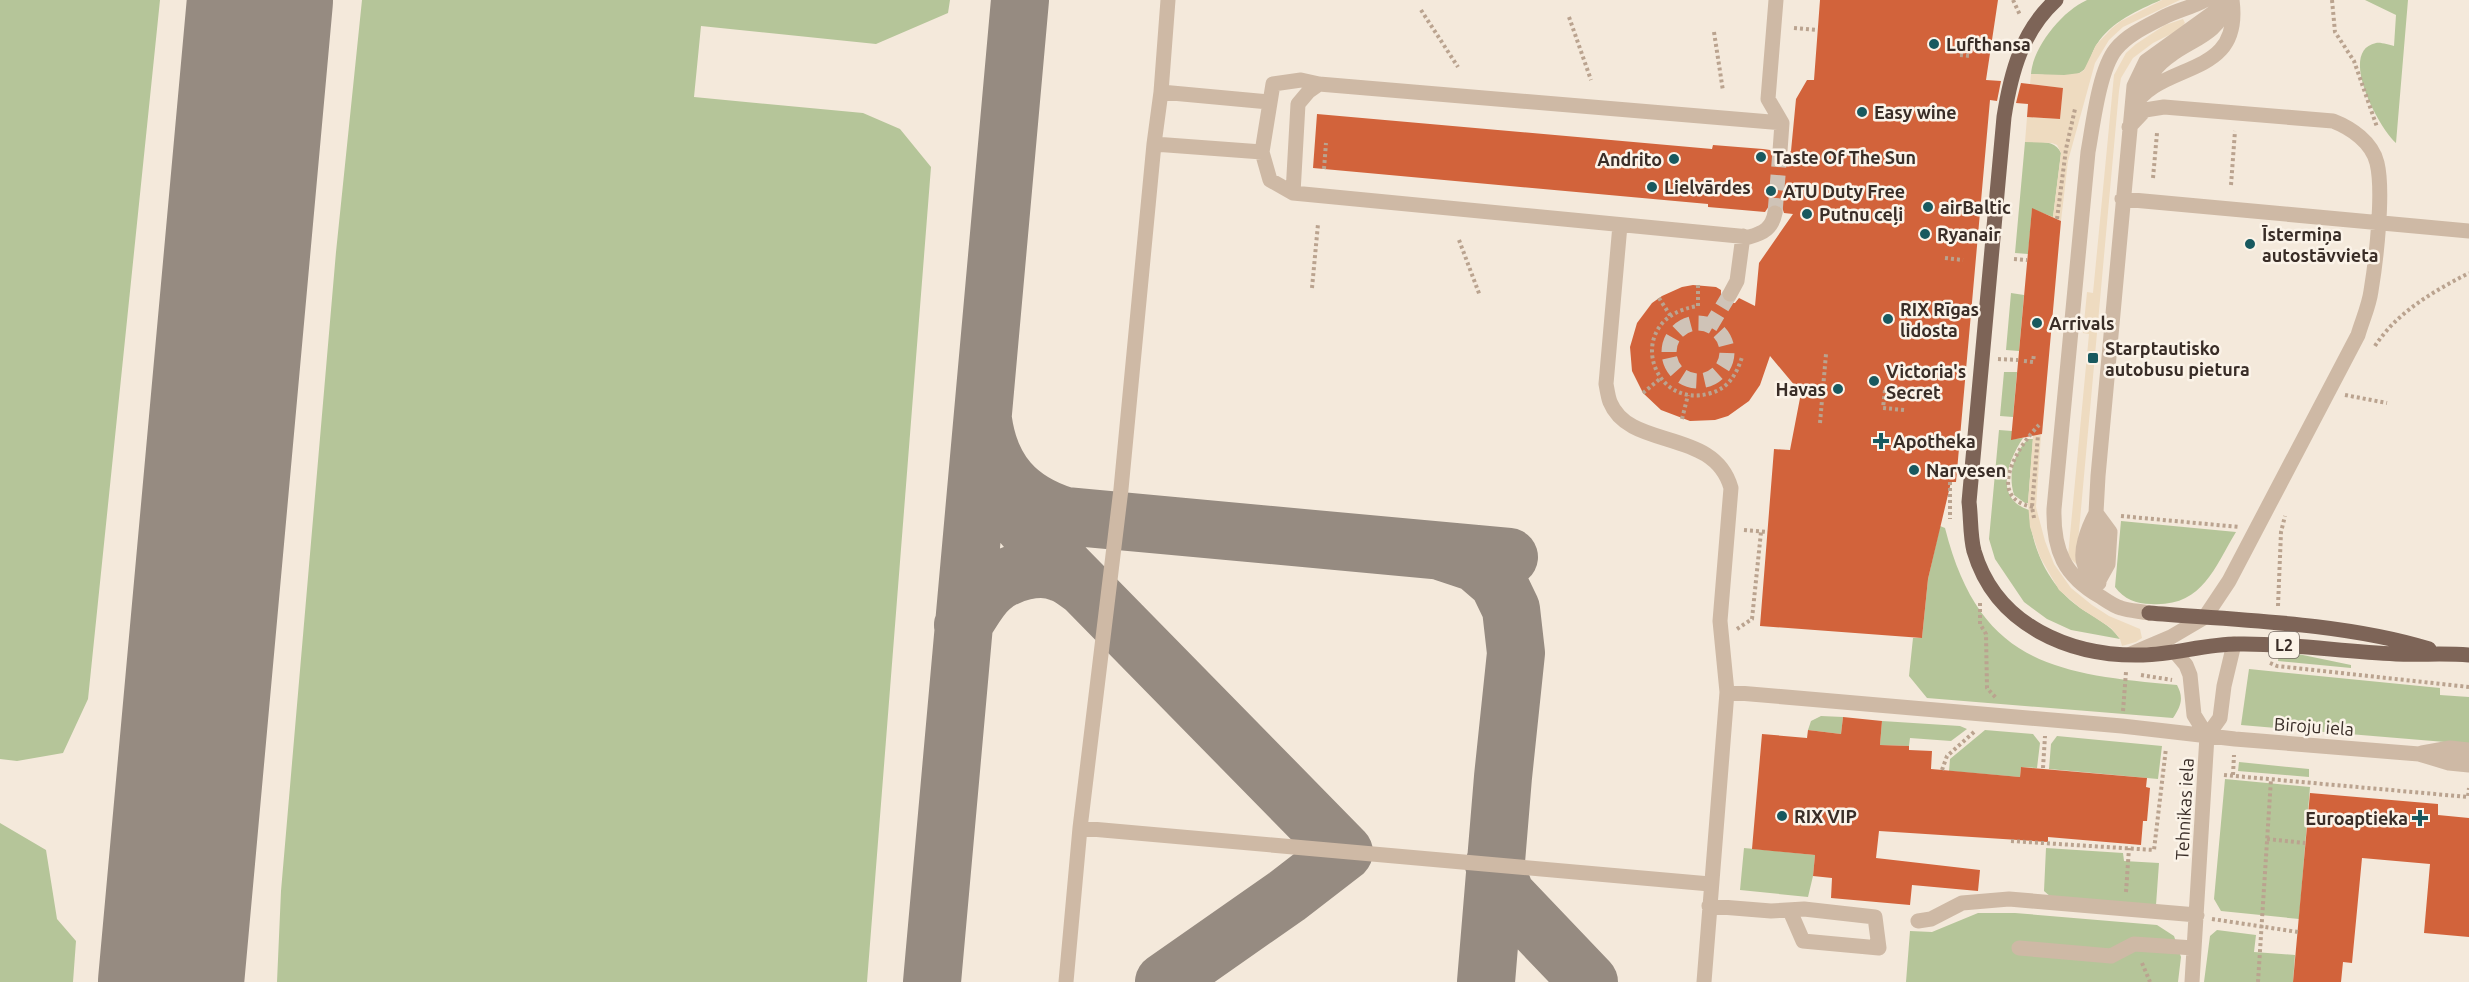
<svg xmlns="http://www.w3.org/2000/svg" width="2469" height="982" font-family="Ubuntu,sans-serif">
	<rect width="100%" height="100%" fill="#f4e9db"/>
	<path fill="#b5c599" d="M0,0H160L88,699L63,753L17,761L0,759Z
		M362,0H950L948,13L876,44L701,26L694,97L863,113L900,129L931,167L867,982H277L281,891L336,252Z
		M2087,0H2161C2138,10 2111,22 2097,44C2091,52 2090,67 2081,72C2070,80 2045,74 2031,74C2033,47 2062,11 2087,0Z
		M2365,0H2408L2396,143C2379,128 2337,51 2376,43C2381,42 2389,45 2394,46L2396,15Z
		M2025,142C2038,142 2055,139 2061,153L2053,217L2032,209L2028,254L2015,253Z
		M2011,293L2024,295L2019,351L2006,350Z
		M2004,372H2017L2013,417L2000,416Z
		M1999,430L2012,431V439L2023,438C2008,461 1993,498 2029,510C2031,547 2048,585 2079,607C2093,617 2110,624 2120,639L2071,630L2047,619L2024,602L1995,559L1989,539Z
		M2028,439H2033L2028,503H2025L2014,495C2008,475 2013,454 2028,439Z
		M2121,521L2236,532C2213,570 2202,607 2151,604C2136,604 2124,599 2115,587Z
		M1940,526L1945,528C1979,663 2053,674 2177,685C2184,698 2181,706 2173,718L1927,698L1909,676L1913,638H1922L1928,579Z
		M2279,650L2351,665V668L2278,661Z
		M2249,669L2440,688V695L2469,697V744L2241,725Z
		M1821,716L1843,717L1841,734L1808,730L1811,721Z
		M1882,721L1960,726L1967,729L1951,741L1910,738L1909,746L1880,745Z
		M1985,730L2033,734L2040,743L2037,768L2021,767L2020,777L1949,771L1950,759Z
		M2057,736L2162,746L2158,779L2049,769L2051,744Z
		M2239,762L2309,769V777L2238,771Z
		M2225,779L2310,787L2299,919L2221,911L2214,899Z
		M0,823L46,850L57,919L76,941L73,982H0Z
		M1744,848L1815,855L1813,876L1808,897L1740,890Z
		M2046,848L2123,853L2124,861L2159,863L2156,905L2051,897L2044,891Z
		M1978,913H2015L2157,925L2174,936L2181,957L2178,982H1906L1910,931L1932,932Z
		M2217,930L2256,935L2254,952L2295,955L2293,982H2204L2210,936Z"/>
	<path fill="#eedbc0" d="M2162,0H2180L2123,27L2109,40L2095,63L2068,161L2061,221L2053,217L2061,153L2057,145L2052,143L2025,142L2027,117L2060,119L2063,88L2030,84L2031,74L2064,75L2080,73L2084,70L2096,45L2112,28L2121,21Z
		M2183,19L2185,23L2179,30L2153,43L2133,58L2121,78L2119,91L2076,564L2068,556L2089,334L2083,333L2087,292L2093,293L2114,75L2126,53L2136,44L2165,25Z
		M2041,435L2036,507L2045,541L2054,564L2071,588L2092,605L2109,616L2140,629L2142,638L2136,642L2122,646L2120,639L2111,628L2080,608L2059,590L2040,557L2030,527L2028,503L2033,436Z"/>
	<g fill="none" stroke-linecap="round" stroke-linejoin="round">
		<path stroke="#968b81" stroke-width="58" d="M248,134L274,0
			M983,420C990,471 1017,501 1065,516L1509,557
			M1443,552L1476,563L1498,582L1511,609L1516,653L1503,777L1486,982
			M1085,588L1344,852L1287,896L1164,982
			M963,625C972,612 979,597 991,587C1008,572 1040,564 1061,573C1070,576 1078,583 1085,588L1024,526
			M1494,865L1506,895L1589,982
			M932,982L1020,0"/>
		<path stroke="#968b81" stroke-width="146" d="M171,982L260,0"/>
	</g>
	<path fill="#d2633b" d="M1820,0H1998L1986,80L2001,81L1997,101L1990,100L1956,482H1951L1928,579L1922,638L1760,626L1774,449L1790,450L1801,393L1770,356L1760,385L1749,401L1728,416L1715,420L1690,421L1661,410L1643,393L1632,371L1630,347L1637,323L1652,303L1662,296L1682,287L1693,285L1716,287L1721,290V299L1726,303H1735L1739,298L1755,306L1759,263L1793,214L1784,213L1782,207L1777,204L1769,206L1765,212L1708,207V204L1313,168L1317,114L1712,149L1713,145L1763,149L1770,150L1775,159L1784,160L1791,151L1796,99L1807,80H1814Z
		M2021,83L2063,88L2060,119L2027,117L2028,104L2016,103Z
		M2032,208L2061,221L2042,434L2011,440Z
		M1843,717L1882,721L1880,745L1909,746V750L1932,751L1931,769L2020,777L2021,767L2147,778L2146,787L2150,788L2147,821H2143L2141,845L2048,837V842L1879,831L1876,858L1980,870L1978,891L1912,885L1910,905L1831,898L1832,878L1813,876L1815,855L1752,849L1762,734L1807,738L1808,730L1841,734Z
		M2310,793L2438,804V815L2469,818V937L2424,933L2430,864L2362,858L2352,963L2343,962L2341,982H2293Z"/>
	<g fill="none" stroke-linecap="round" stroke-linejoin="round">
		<path stroke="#cfc3b7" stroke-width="15" stroke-dasharray="15 8" stroke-linecap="butt" d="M1775,213L1780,151
			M1669 352a29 29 0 1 1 58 0a29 29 0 1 1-58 0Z
			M1710,327L1730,294"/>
		<path stroke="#baa38f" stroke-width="4" stroke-dasharray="3 3" stroke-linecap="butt" d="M2013,0L2020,15
			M2332,0L2335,32L2354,61L2377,127
			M1421,10L1458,67
			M1569,17L1591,80
			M1794,28L1817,30
			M1714,32L1723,91
			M1960,55L1970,56
			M1324,169L1326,143
			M2153,178L2157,133
			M2231,185L2235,131
			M2057,219L2066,149L2075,109
			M1459,240L1480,296
			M1945,258L1963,260
			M2014,259L2027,260
			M1698,285V306C1622,317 1650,412 1711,393C1729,388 1737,373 1742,357
			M1312,288L1318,224
			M1659,298L1670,315
			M2375,346C2397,312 2434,291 2469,273
			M1998,359L2018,360
			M2024,361L2033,362L2034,354
			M1643,393L1661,378
			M2345,395L2387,403
			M1904,410L1883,408L1885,390L1906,391
			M1682,419L1688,395
			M1820,423L1826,354
			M1950,482V519
			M2033,507C1984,498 2019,445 2039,425
			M2121,516L2239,527
			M2034,518L2032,507L2038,435
			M1744,530L1768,532
			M1980,603V624L1986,634L1987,688L1996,698
			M2278,606L2281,532L2285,516
			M1737,629L1752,619L1761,532
			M2270,663L2277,666L2469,687
			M2141,675L2172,680
			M2123,711L2126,672H2124
			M2043,768L2045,736
			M1942,770L1947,756L1974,732
			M2224,775L2468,797L2469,788
			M2233,775L2234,755
			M2267,839L2305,843
			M2011,841L2154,850L2166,748
			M2126,892L2129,848
			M2212,919L2298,932
			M2142,963L2150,982
			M2258,982L2271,779"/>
		<path stroke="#ceb9a5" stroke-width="15" d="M1776,0L1768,99L1782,123L1780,151
			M1161,92L1269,102
			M2141,92C2149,77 2156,65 2171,55C2192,39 2219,34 2226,5
			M2132,109C2160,59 2243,81 2232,0
			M2129,127L2145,110L2164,107L2333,121C2351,128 2372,142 2377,163C2384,192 2376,261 2371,291C2369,306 2362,321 2358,335L2229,581L2205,617L2171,637L2131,654
			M1154,144L1262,152
			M1293,193L1298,104L1309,91L1319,84
			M2122,199L2469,231
			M1775,213C1772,228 1764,233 1749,237L1293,193L1270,180L1262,152L1273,84L1301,80L1319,84L1782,123
			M1620,225L1606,384C1607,389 1608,397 1610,402C1630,451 1714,427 1731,488L1720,621L1727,692L1704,982
			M1730,294L1737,281L1743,236
			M2096,513C2089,526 2077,554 2086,568C2089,574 2095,579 2099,583
			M2096,513L2110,532L2108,564L2098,582
			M2098,582L2095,562L2098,532L2096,513L2098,476L2134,86L2146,61L2214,12L2221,0
			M2149,613C2140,611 2130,611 2121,608C2114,606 2107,601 2101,597C2064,576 2053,550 2054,509L2088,152C2093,125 2099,70 2116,49C2128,34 2149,25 2166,16C2178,10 2193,7 2205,0
			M2175,652L2186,665L2190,675L2194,715L2207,736
			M1727,692L2122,726L2235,739L2419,754L2449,763L2469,765
			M2422,753L2450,748L2469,750
			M1080,828L1710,884
			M1709,906L1771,911L1804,909L1875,917L1879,948L1803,941L1790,911
			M1918,921L1931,919L1962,903L2009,899L2197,915
			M2019,948L2111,956L2134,944L2194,948
			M1066,982L1080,828L1121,489L1154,144L1161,92L1168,0
			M2192,982L2207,736L2220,718L2224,686L2234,644"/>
		<path stroke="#7d6457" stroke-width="15" d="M2056,0C2022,31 2011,72 2004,117L1969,502C1971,517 1970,536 1974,551C1996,626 2071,657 2143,655C2175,654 2206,644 2238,644C2291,643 2343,652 2396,654C2421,655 2445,653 2469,655
			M2149,613C2238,620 2345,623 2429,649"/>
	</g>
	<g fill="#18595f" stroke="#fbf3e8" stroke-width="2">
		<circle cx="1934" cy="44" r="6"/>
		<circle cx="1862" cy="112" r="6"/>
		<circle cx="1761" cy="157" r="6"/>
		<circle cx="1674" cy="159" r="6"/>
		<circle cx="1652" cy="187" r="6"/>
		<circle cx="1771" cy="191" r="6"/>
		<circle cx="1928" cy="207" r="6"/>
		<circle cx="1807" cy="214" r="6"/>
		<circle cx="1925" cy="234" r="6"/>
		<circle cx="2250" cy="244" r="6"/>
		<circle cx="1888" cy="319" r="6"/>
		<circle cx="2037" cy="323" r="6"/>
		<rect x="2087" y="352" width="12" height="12" rx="3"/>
		<circle cx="1874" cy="381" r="6"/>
		<circle cx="1838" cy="389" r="6"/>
		<path d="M1878 432h6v6h6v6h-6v6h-6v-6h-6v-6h6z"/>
		<circle cx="1914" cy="470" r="6"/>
		<circle cx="1782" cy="816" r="6"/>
		<path d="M2417 809h6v6h6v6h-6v6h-6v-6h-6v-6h6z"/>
	</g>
	<g text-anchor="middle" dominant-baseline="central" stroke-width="5" stroke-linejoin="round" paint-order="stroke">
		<rect fill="#fbf3e8" stroke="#736861" stroke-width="1.5" x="2269" y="632" width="30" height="26" rx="4.5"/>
		<g font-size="16" font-weight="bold" fill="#392d27">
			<text x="2284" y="645">L2</text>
		</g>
		<g font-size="18" font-weight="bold" fill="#392d27" stroke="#fbf3e8" text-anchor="start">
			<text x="1946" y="44">Lufthansa</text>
			<text x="1874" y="112">Easy wine</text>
			<text x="1773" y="157">Taste Of The Sun</text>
			<text x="1662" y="159" text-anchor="end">Andrito</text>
			<text x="1664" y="187">Lielvārdes</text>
			<text x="1783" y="191">ATU Duty Free</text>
			<text x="1940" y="207">airBaltic</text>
			<text x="1819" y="214">Putnu ceļi</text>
			<text x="1937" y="234">Ryanair</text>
			<text x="2262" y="234">Īstermiņa<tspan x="2262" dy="21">autostāvvieta</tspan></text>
			<text x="1900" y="309">RIX Rīgas<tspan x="1900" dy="21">lidosta</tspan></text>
			<text x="2049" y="323">Arrivals</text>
			<text x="2105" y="348">Starptautisko<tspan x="2105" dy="21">autobusu pietura</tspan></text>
			<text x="1886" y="371">Victoria's<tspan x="1886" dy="21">Secret</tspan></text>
			<text x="1826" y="389" text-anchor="end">Havas</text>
			<text x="1893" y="441">Apotheka</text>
			<text x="1926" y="470">Narvesen</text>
			<text x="1794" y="816">RIX VIP</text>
			<text x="2408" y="818" text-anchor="end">Euroaptieka</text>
		</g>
		<g font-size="18" fill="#392d27" stroke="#fbf3e8">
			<text transform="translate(2314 726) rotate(4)">Biroju iela</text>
			<text transform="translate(2184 809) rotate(-87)">Tehnikas iela</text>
		</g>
	</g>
</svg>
